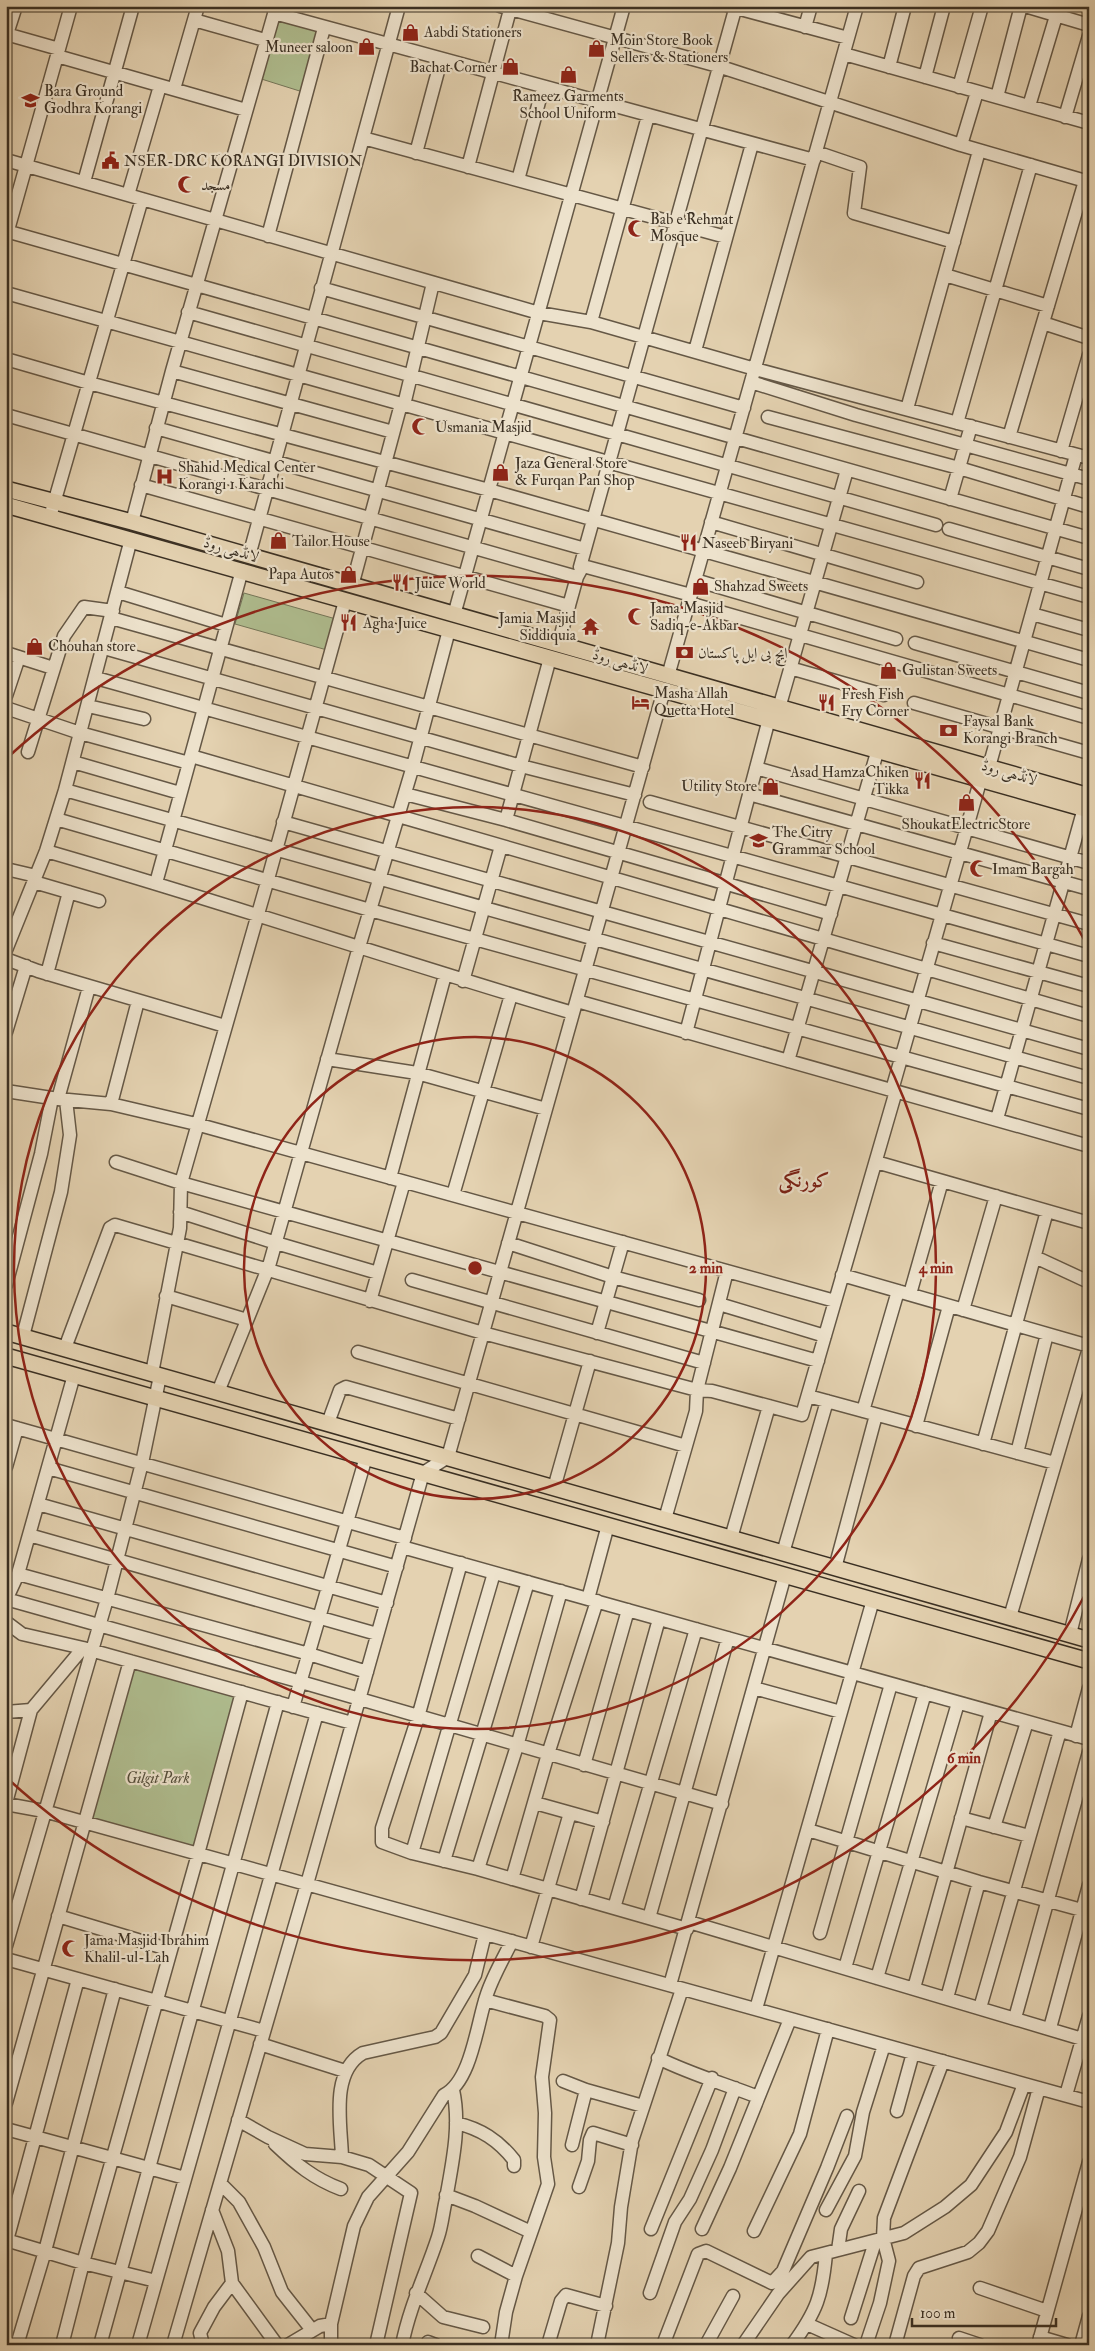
<svg xmlns="http://www.w3.org/2000/svg" width="1095" height="2351" font-family="'IM FELL Double Pica',Amiri,serif">
	<rect width="100%" height="100%" fill="#e4d2b1"/>
	<filter id="stains"><feTurbulence type="fractalNoise" baseFrequency=".004" numOctaves="4"/><feColorMatrix values="0 0 0 0 .2 0 0 0 0 .09 0 0 0 0 .02 0 0 0 .5 -.17"/></filter>
	<radialGradient id="worn" r=".72"><stop offset=".6" stop-color="#630" stop-opacity="0"/><stop offset="1" stop-color="#630" stop-opacity=".3"/></radialGradient>
	<path fill="#afbd8f" stroke="#757659" d="M274,13L324,28L306,93L255,77Z
		M244,593L336,619L327,650L235,624Z
		M130,1661L242,1692L198,1854L85,1823Z"/>
	<g fill="none" stroke-linecap="round" stroke-linejoin="round">
		<defs>
			<path id="minor" d="M500,6L718,66L961,145L1089,182
				M729,6L848,38
				M1025,6L1089,25
				M274,13L814,160
				M194,20L265,40
				M805,27L811,6
				M6,34L59,49
				M7,34L16,6
				M844,54L1089,123
				M57,56L246,110
				M889,67L905,6
				M925,77L944,6
				M959,87L982,6
				M174,89L198,6
				M997,97L1021,6
				M1029,106L1059,6
				M1065,117L1089,36
				M363,138L726,237
				M961,145L977,92
				M816,152L860,167L854,213L954,242
				M416,153L441,60
				M6,160L539,313L591,322L755,369L1089,458
				M468,167L511,6
				M518,180L543,87
				M84,182L133,6
				M128,195L160,86
				M6,231L1089,538
				M268,236L324,28
				M6,237L71,6
				M945,275L1048,306
				M321,288L744,408
				M6,293L1089,597
				M188,312L936,525
				M591,322L648,116
				M1043,323L1089,338
				M695,351L752,144
				M6,359L89,383L489,490L1089,660
				M172,371L393,432
				M751,382L856,415L1089,479
				M404,405L433,283
				M907,409L979,151
				M6,415L577,577
				M768,417L959,468L1089,507
				M957,423L1031,165
				M156,428L585,549
				M1009,437L1085,181
				M1061,451L1089,355
				M141,485L569,606
				M950,499L971,426
				M50,517L142,199
				M132,522L172,371L276,7
				M711,522L917,582
				M949,529L1089,569
				M249,556L399,6
				M580,567L736,6
				M695,580L896,639
				M352,586L401,404
				M118,592L226,625
				M689,603L1089,718
				M1032,614L1089,630
				M454,615L624,6
				M111,618L643,767
				M915,643L1089,693
				M558,645L577,577L583,566L691,595
				M104,648L521,766L635,795
				M6,653L53,668
				M790,668L884,695
				M668,676L857,6
				M96,678L1089,956
				M6,696L19,657
				M914,703L1089,753
				M88,706L144,719
				M6,708L80,733L189,763
				M779,708L847,470
				M28,752L64,636L84,607L113,611
				M191,756L1089,1016
				M73,762L180,793
				M989,767L1076,455
				M756,768L1089,863
				M65,790L1089,1078
				M405,794L506,820L831,914
				M749,794L1089,889
				M650,802L1089,924
				M56,819L370,910L1089,1109
				M506,820L550,658
				M283,822L1089,1049
				M46,851C223,902 397,961 573,1013
				M6,869L36,876
				M34,882L99,901
				M156,883L242,570
				M933,943L1089,986
				M6,950L46,851L65,790L131,539
				M6,959L38,971L225,1026
				M47,974L69,892
				M463,981L501,846
				M577,1001L1089,1146
				M6,1032L26,966
				M686,1033L769,719
				M327,1059L417,1073L546,1109
				M788,1061L878,749
				M892,1090L981,778
				M6,1091L58,1099L111,1104L196,1124L835,1301
				M58,1099L89,987
				M111,1104L138,1001
				M997,1119L1084,808
				M116,1162L181,1183L818,1361
				M876,1162L1089,1223
				M390,1178L445,975
				M453,1195L511,995
				M180,1212L276,1243L378,1273
				M508,1243L613,1277L699,1300
				M1035,1257L1089,1282
				M842,1275L1089,1346
				M412,1280L704,1363
				M6,1285L41,1154L52,1098
				M910,1294L942,1181
				M166,1296L247,1320
				M370,1301L404,1182
				M719,1304L825,1336
				M963,1310L996,1196
				M597,1333L623,1242
				M23,1336L61,1192L70,1135L66,1100
				M65,1348L110,1228L115,1225L483,1333L697,1390L712,1391L802,1415L896,1091
				M358,1352L686,1446
				M152,1373L180,1228L181,1183L268,879L345,601
				M218,1392L269,1266L359,947L413,766L449,630
				M808,1396L1055,1463
				M863,1411L898,1291
				M328,1423L340,1390L346,1387L459,1419
				M6,1425L405,1538
				M916,1426L949,1306
				M983,1444L1047,1211
				M1017,1453L1047,1334
				M6,1467L17,1428
				M48,1468L397,1567
				M554,1488L590,1361
				M38,1504L387,1603
				M665,1519L696,1411L697,1390L727,1271
				M29,1535L377,1634
				M731,1538L769,1406
				M402,1547L1089,1739
				M783,1553L827,1401
				M461,1563L418,1717L382,1828V1842L412,1853L478,1869L687,1929
				M835,1568L876,1415
				M18,1574L309,1654L367,1672
				M6,1599L301,1682L722,1804
				M588,1599L608,1525
				M6,1600L18,1574L74,1375
				M1010,1617L1089,1348
				M6,1622L22,1634L83,1648L352,1723
				M1070,1634L1089,1559
				M754,1688L841,1712
				M293,1707L366,1457
				M6,1712L31,1710
				M1076,1736L1089,1688
				M584,1765L628,1610
				M6,1803L31,1710L83,1648
				M535,1803L603,1822
				M6,1804L44,1811L1089,2102
				M961,1818L1029,1836
				M994,1827L1027,1722
				M808,1830L979,1882L1089,1912
				M412,1853L494,1573
				M444,1861L528,1582
				M478,1869L517,1746L561,1591
				M512,1879L548,1754L597,1601
				M581,1899L659,1619
				M614,1908L696,1629
				M58,1916L171,1950
				M649,1918L728,1638
				M689,1922L1089,2041
				M820,1933L891,1684
				M6,1946L107,1599L142,1463L160,1376
				M531,1947L570,1813
				M6,1959L264,2031
				M845,1968L925,1693
				M877,1978L958,1703
				M670,1985L785,1575
				M914,1988L991,1712
				M947,1998L979,1882
				M485,2000L545,2016L550,2020L542,2077L545,2113L544,2157L548,2184L516,2276L506,2312L501,2345
				M980,2008L1060,1731
				M756,2009L873,1600
				M1015,2018L1089,1752
				M1050,2028L1089,1885
				M260,2044L345,2071
				M658,2058C690,2074 725,2084 758,2097
				M563,2081L586,2090L643,2106
				M1066,2095L1089,2016
				M6,2103L130,1661
				M897,2111L913,2053
				M238,2120L268,2137L305,2154L342,2157L369,2165L411,2193L376,2345
				M456,2123C481,2129 498,2140 514,2160V2166
				M6,2129L185,2178
				M275,2144C296,2164 314,2179 341,2189
				M572,2145L586,2090
				M342,2157C341,2124 330,2072 363,2053L435,2037L441,2033L475,1975L485,1934
				M220,2183L239,2202L264,2247L282,2292L312,2330
				M579,2187L588,2161L590,2140L593,2133L632,2145
				M446,2195L475,2206L531,2232
				M212,2210L228,2251L232,2283L277,2345
				M826,2210L855,2156L863,2112L884,2045
				M651,2229L712,2078
				M702,2229L730,2168L790,2019
				M754,2231L800,2134L828,2029
				M6,2240L83,2263L156,2281
				M6,2244L78,1979
				M838,2250L841,2229L859,2191
				M478,2256L516,2276
				M980,2288L1047,2311
				M416,2293L443,2317L483,2327
				M650,2293L675,2222L690,2199L712,2150L735,2088
				M851,2318L875,2242
				M807,2324L854,2345
				M1040,2337L1067,2345
				M959,2338L980,2345
				M428,2342L436,2345
				M17,2345L45,2251L115,1989
				M62,2345L83,2263L198,1854L242,1692
				M100,2345L278,1702
				M138,2345L317,1713
				M173,2345L307,1884L423,1473L448,1457L664,690
				M203,2345L200,2333L214,2307L232,2283
				M288,2345L320,2326L331,2324
				M331,2345V2324L354,2226L368,2197L408,2152L444,2095C472,2081 477,2022 487,1994C493,1976 503,1959 512,1941
				M402,2345C410,2305 426,2274 438,2237C442,2225 443,2212 446,2199C452,2164 461,2126 453,2090
				M548,2345L561,2301L566,2295L606,2306
				M597,2345L618,2243L621,2207L632,2141L682,1989
				M663,2345L698,2254L706,2251L772,2283L783,2271L827,2168L847,2116
				M706,2345L733,2296
				M743,2345L778,2294L811,2257L904,2233L945,2207L971,2185L1006,2132L1024,2084
				M792,2345C817,2311 822,2296 826,2254
				M866,2345L880,2303L889,2261L883,2238L884,2218L943,2061
				M895,2345L914,2276L919,2268L968,2252L979,2243L988,2231L1020,2157L1039,2088
				M1038,2345L1089,2162
				M1081,2345L1089,2316"/>
			<path id="major" d="M6,489L132,522L1089,796
				M6,505L1089,810
				M6,1332L1089,1640
				M6,1356L1089,1661"/>
		</defs>
		<use href="#minor" stroke="#655846" stroke-width="15"/>
		<use href="#major" stroke="#3b3023" stroke-width="18"/>
		<use href="#minor" stroke="#ede2cc" stroke-width="12"/>
		<use href="#major" stroke="#e4d2b1" stroke-width="15"/>
	</g>
	<g fill="none" stroke="#8f2418" stroke-width="2.5">
		<circle cx="475" cy="1268" r="231"/>
		<circle cx="475" cy="1268" r="461"/>
		<path d="M1086 1593A692 692 0 0 1 7 1778M7 758A692 692 0 0 1 1086 943"/>
	</g>
	<defs>
		<symbol id="shop-bare" viewBox="-9 -9 18 18"><path d="M-5-2.5h2.3a2.7 3.5 0 0 1 5.4 0H5L5.5 6h-11ZM-1.5-2.5h3a1.5 2.3 0 0 0-3 0Z" fill="#8f2418" stroke="#ede2cc" stroke-width="2.5" paint-order="stroke"/></symbol>
		<symbol id="school-bare" viewBox="-9 -9 18 18"><path d="M0-5L7-2L0 1L-7-2ZM-4 1L0 2.5L4 1V4Q0 6-4 4Z" fill="#8f2418" stroke="#ede2cc" stroke-width="2.5" paint-order="stroke"/></symbol>
		<symbol id="civic-bare" viewBox="-9 -9 18 18"><path d="M-.6-6.5H3V-4.5H.6V-3L4-1V1h2V6H-6V1h2V-1L-.6-3ZM-1.2 2.5V6h2.4V2.5Z" fill="#8f2418" stroke="#ede2cc" stroke-width="2.5" paint-order="stroke"/></symbol>
		<symbol id="mosque-bare" viewBox="-9 -9 18 18"><path d="M3.5-4.9A6 6 0 1 0 3.5 4.9A5 5 0 1 1 3.5-4.9Z" fill="#8f2418" stroke="#ede2cc" stroke-width="2.5" paint-order="stroke"/></symbol>
		<symbol id="hospital-bare" viewBox="-9 -9 18 18"><path d="M-5-5h3v3.5h4V-5h3V5h-3V1.5h-4V5h-3Z" fill="#8f2418" stroke="#ede2cc" stroke-width="2.5" paint-order="stroke"/></symbol>
		<symbol id="restaurant-bare" viewBox="-9 -9 18 18"><path d="M-5-6h1v4h1v-4h1v4h1v-4h1v5L-1.5 .5V6h-2V.5L-5-1ZM5-6V6H3V1.5H1.5Q1.5-4 5-6Z" fill="#8f2418" stroke="#ede2cc" stroke-width="2.5" paint-order="stroke"/></symbol>
		<symbol id="temple-bare" viewBox="-9 -9 18 18"><path d="M0-6L5-2H3V0L6.5 2.5H4V6H1.5V3h-3V6H-4V2.5H-6.5L-3 0V-2H-5Z" fill="#8f2418" stroke="#ede2cc" stroke-width="2.5" paint-order="stroke"/></symbol>
		<symbol id="bank-bare" viewBox="-9 -9 18 18"><path d="M-6-4H6V4H-6ZM0-2.3a2.3 2.3 0 1 0 0 4.6a2.3 2.3 0 1 0 0-4.6Z" fill="#8f2418" stroke="#ede2cc" stroke-width="2.5" paint-order="stroke"/></symbol>
		<symbol id="hotel-bare" viewBox="-9 -9 18 18"><path d="M-6-4.5h1.5V1H6V5H4.5V3h-9V5H-6ZM-4 0a1.8 1.8 0 1 1 3.6 0ZM.5 0V-2.5h3Q6-2.5 6 0Z" fill="#8f2418" stroke="#ede2cc" stroke-width="2.5" paint-order="stroke"/></symbol>
	</defs>
	<g fill-rule="evenodd">
		<use href="#shop-bare" x="398" y="20" width="25" height="25"/>
		<use href="#shop-bare" x="354" y="34" width="25" height="25"/>
		<use href="#shop-bare" x="584" y="36" width="25" height="25"/>
		<use href="#shop-bare" x="498" y="54" width="25" height="25"/>
		<use href="#shop-bare" x="556" y="62" width="25" height="25"/>
		<use href="#school-bare" x="18" y="88" width="25" height="25"/>
		<use href="#civic-bare" x="98" y="148" width="25" height="25"/>
		<use href="#mosque-bare" x="174" y="172" width="25" height="25"/>
		<use href="#mosque-bare" x="624" y="216" width="25" height="25"/>
		<use href="#mosque-bare" x="408" y="414" width="25" height="25"/>
		<use href="#shop-bare" x="488" y="460" width="25" height="25"/>
		<use href="#hospital-bare" x="152" y="464" width="25" height="25"/>
		<use href="#shop-bare" x="266" y="528" width="25" height="25"/>
		<use href="#restaurant-bare" x="676" y="530" width="25" height="25"/>
		<use href="#shop-bare" x="336" y="562" width="25" height="25"/>
		<use href="#restaurant-bare" x="388" y="570" width="25" height="25"/>
		<use href="#shop-bare" x="688" y="574" width="25" height="25"/>
		<use href="#mosque-bare" x="624" y="604" width="25" height="25"/>
		<use href="#restaurant-bare" x="336" y="610" width="25" height="25"/>
		<use href="#temple-bare" x="578" y="614" width="25" height="25"/>
		<use href="#shop-bare" x="22" y="634" width="25" height="25"/>
		<use href="#bank-bare" x="672" y="640" width="25" height="25"/>
		<use href="#shop-bare" x="876" y="658" width="25" height="25"/>
		<use href="#hotel-bare" x="628" y="690" width="25" height="25"/>
		<use href="#restaurant-bare" x="814" y="690" width="25" height="25"/>
		<use href="#bank-bare" x="936" y="718" width="25" height="25"/>
		<use href="#restaurant-bare" x="910" y="768" width="25" height="25"/>
		<use href="#shop-bare" x="758" y="774" width="25" height="25"/>
		<use href="#shop-bare" x="954" y="790" width="25" height="25"/>
		<use href="#school-bare" x="746" y="828" width="25" height="25"/>
		<use href="#mosque-bare" x="966" y="856" width="25" height="25"/>
		<use href="#mosque-bare" x="58" y="1936" width="25" height="25"/>
	</g>
	<g text-anchor="middle" dominant-baseline="central" stroke-width="4.5" stroke-linejoin="round" paint-order="stroke">
		<g font-size="15" fill="#3b3023" stroke="#ede2cc" text-anchor="start">
			<text x="424" y="32">Aabdi Stationers</text>
			<text x="610" y="40">Moin Store Book<tspan x="610" dy="17">Sellers &amp; Stationers</tspan></text>
			<text x="353" y="47" text-anchor="end">Muneer saloon</text>
			<text x="497" y="67" text-anchor="end">Bachat Corner</text>
			<text x="44" y="91">Bara Ground<tspan x="44" dy="17">Godhra Korangi</tspan></text>
			<text x="568" y="96" text-anchor="middle">Rameez Garments<tspan x="568" dy="17">School Uniform</tspan></text>
			<text x="124" y="161">NSER-DRC KORANGI DIVISION</text>
			<text x="201" y="185">مسجد</text>
			<text x="650" y="219">Bab e Rehmat<tspan x="650" dy="17">Mosque</tspan></text>
			<text x="435" y="427">Usmania Masjid</text>
			<text x="515" y="463">Jaza General Store<tspan x="515" dy="17">&amp; Furqan Pan Shop</tspan></text>
			<text x="178" y="467">Shahid Medical Center<tspan x="178" dy="17">Korangi 1 Karachi</tspan></text>
			<text x="292" y="541">Tailor House</text>
			<text x="702" y="543">Naseeb Biryani</text>
			<text x="334" y="574" text-anchor="end">Papa Autos</text>
			<text x="415" y="583">Juice World</text>
			<text x="714" y="586">Shahzad Sweets</text>
			<text x="650" y="608">Jama Masjid<tspan x="650" dy="17">Sadiq-e-Akbar</tspan></text>
			<text x="576" y="618" text-anchor="end">Jamia Masjid<tspan x="576" dy="17">Siddiquia</tspan></text>
			<text x="363" y="623">Agha Juice</text>
			<text x="48" y="646">Chouhan store</text>
			<text x="698" y="653">ایچ بی ایل پاکستان</text>
			<text x="902" y="670">Gulistan Sweets</text>
			<text x="654" y="693">Masha Allah<tspan x="654" dy="17">Quetta Hotel</tspan></text>
			<text x="841" y="694">Fresh Fish<tspan x="841" dy="17">Fry Corner</tspan></text>
			<text x="963" y="721">Faysal Bank<tspan x="963" dy="17">Korangi Branch</tspan></text>
			<text x="909" y="772" text-anchor="end">Asad HamzaChiken<tspan x="909" dy="17">Tikka</tspan></text>
			<text x="757" y="786" text-anchor="end">Utility Store</text>
			<text x="966" y="824" text-anchor="middle">ShoukatElectricStore</text>
			<text x="772" y="832">The Citry<tspan x="772" dy="17">Grammar School</tspan></text>
			<text x="992" y="869">Imam Bargah</text>
			<text x="84" y="1940">Jama Masjid Ibrahim<tspan x="84" dy="17">Khalil-ul-Lah</tspan></text>
		</g>
		<g font-size="15" fill="#3b3023" stroke="#ede2cc">
			<text transform="translate(231 550) rotate(16)">لانڈھی روڈ</text>
			<text transform="translate(620 662) rotate(16)">لانڈھی روڈ</text>
			<text transform="translate(1009 773) rotate(16)">لانڈھی روڈ</text>
		</g>
		<g font-size="15" font-style="italic" fill="#524c39" stroke="#ede2cc">
			<text x="158" y="1778">Gilgit Park</text>
		</g>
		<g font-size="20" font-weight="bold" fill="#7a1f14" stroke="#ede2cc">
			<text x="804" y="1180">کورنگی</text>
		</g>
	</g>
	<circle cx="475" cy="1268" r="8" fill="#8f2418" stroke="#ede2cc" stroke-width="2.5"/>
	<g font-size="15" text-anchor="middle" font-weight="bold" fill="#8f2418" stroke="#ede2cc" stroke-width="4.5" stroke-linejoin="round" paint-order="stroke">
		<text x="706" y="1273">2 min</text>
		<text x="936" y="1273">4 min</text>
		<text x="964" y="1763">6 min</text>
	</g>
	<rect width="1095" height="2351" fill="none" stroke="#e4d2b1" stroke-width="25"/>
	<rect x="8" y="8" width="1080" height="2336" fill="none" stroke="#3b3023" stroke-width="2.5"/>
	<rect x="12" y="12" width="1070" height="2326" fill="none" stroke="#3b3023"/>
	<path d="M912 2318v8h144v-8" fill="none" stroke="#3b3023" stroke-width="2.5"/>
	<text x="920" y="2318" font-size="15" fill="#3b3023" stroke="#ede2cc" stroke-width="4" paint-order="stroke">100 m</text>
	<rect width="100%" height="100%" filter="url(#stains)"/>
	<rect width="100%" height="100%" fill="url(#worn)"/>
</svg>
